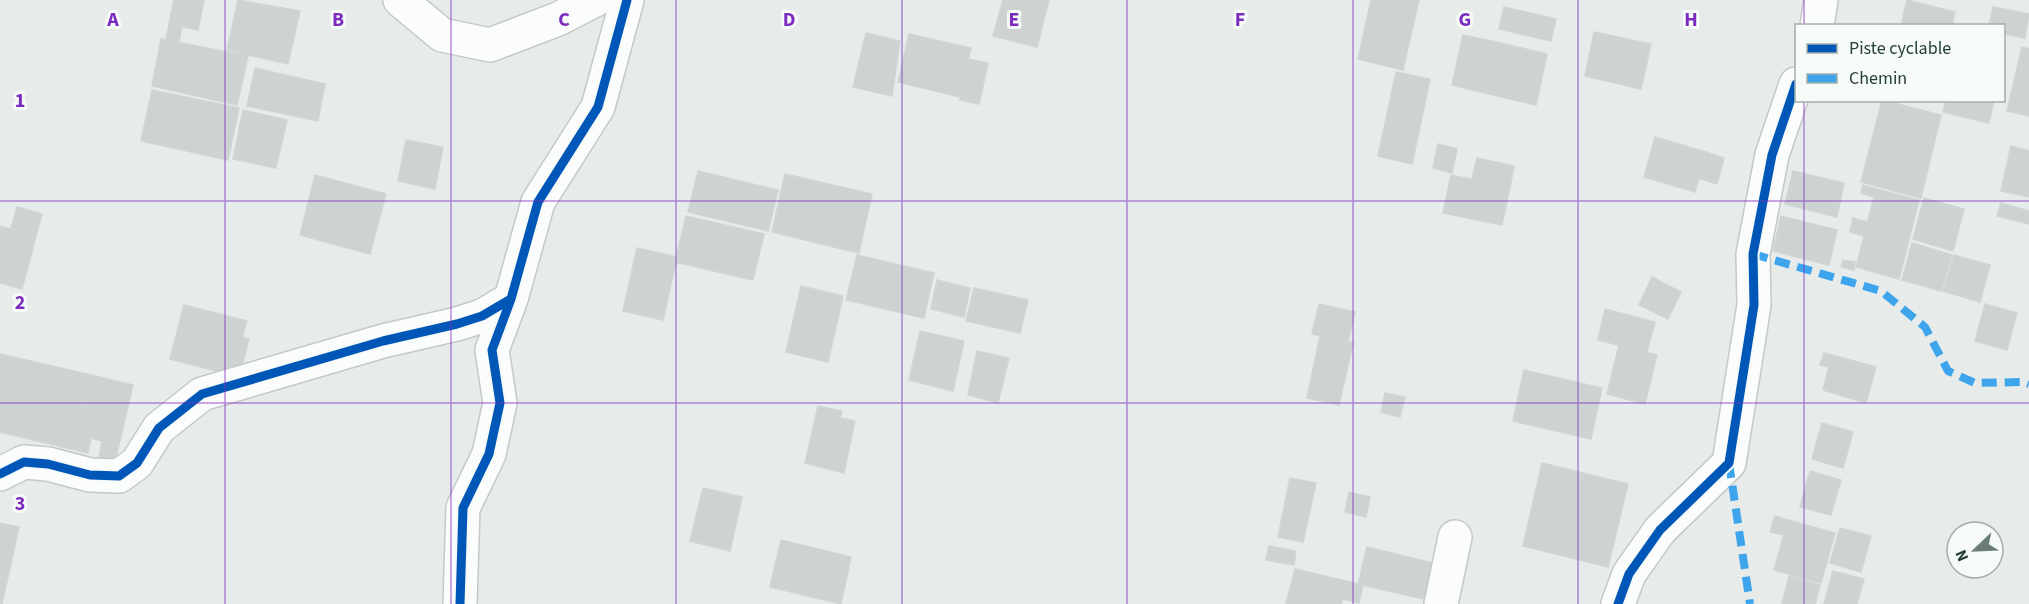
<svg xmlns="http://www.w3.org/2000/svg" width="2029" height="604" font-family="'Source Sans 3',sans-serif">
	<rect width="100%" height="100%" fill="#e7ecea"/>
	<path fill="#ced3d1" stroke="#d0d5d3" stroke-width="1.5" d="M174,0H204L198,30L169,24Z
		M238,0L300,11L288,64L227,50Z
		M1003,0H1049L1037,47L993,36Z
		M1371,0H1419L1403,70L1358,59Z
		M1907,0L1955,12L1952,26H1901Z
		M1504,7L1556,19L1551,41L1499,29Z
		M1993,7L2029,14L2025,38L2004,34V26H1989Z
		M169,24L182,26L179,43L166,40Z
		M1594,32L1651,44L1641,89L1585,76Z
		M866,33L900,41L892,96L853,87Z
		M909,34L971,48L960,97L898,82Z
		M1463,35L1487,40L1476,91L1452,85Z
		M161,39L248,56L237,105L152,86Z
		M1487,40L1547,54L1536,105L1476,91Z
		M2022,47L2029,49V116L2007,111Z
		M969,59L988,63L979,104L960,100Z
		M255,68L325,84L318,121L247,106Z
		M1396,72L1430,79L1412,164L1378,156Z
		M152,90L239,108L228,160L141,141Z
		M1882,100L1941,115L1921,198L1861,182Z
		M1946,100H1994L1989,123L1943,112Z
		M243,110L287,120L276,168L233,159Z
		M1655,137L1706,152L1695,192L1644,177Z
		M406,140L443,147L435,189L398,181Z
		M1438,144L1457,149L1452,173L1433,168Z
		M2011,146L2029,151V197L2001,191Z
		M1706,152L1724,158L1717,184L1698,178Z
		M1477,158L1514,166L1510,187L1472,179Z
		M698,171L778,190L768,231L688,212Z
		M1793,171L1844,183L1837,217L1785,204Z
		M785,174L872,194L859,253L772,232Z
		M315,175L386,194L370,254L300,235Z
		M1451,175L1510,187L1502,225L1443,213Z
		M1863,185L1876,189L1874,197L1861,193Z
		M1876,189L1919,200L1899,279L1856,267Z
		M1924,198L1964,209L1953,251L1913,239Z
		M2001,203L2029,211V224L1997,216Z
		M17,207L42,214L36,236L11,229Z
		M686,216L764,234L753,280L675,262Z
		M1781,216L1837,230L1829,265L1773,251Z
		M1853,218L1868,222L1864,236L1850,232Z
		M0,226L36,236L22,289L0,283Z
		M1912,243L1952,255L1941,291L1902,280Z
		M637,248L677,257L663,320L623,311Z
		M857,255L934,273L924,318L846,300Z
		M1954,255L1990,265L1980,302L1943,291Z
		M1843,260L1855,262L1854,270L1841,267Z
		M1652,277L1681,292L1668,319L1639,305Z
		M937,280L970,288L964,317L931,309Z
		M801,286L843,296L828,362L786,352Z
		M974,288L1028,300L1020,333L966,321Z
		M1319,304L1355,312L1348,342L1312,334Z
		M1985,304L2017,313L2007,350L1975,341Z
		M184,305L247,321L242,337L249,339L239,377L170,359Z
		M1605,309L1655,322L1647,352L1598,340Z
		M920,331L964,341L953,391L909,380Z
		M1320,336L1353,343L1339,405L1307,398Z
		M1619,345L1657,355L1645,404L1607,394Z
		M977,351L1009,358L998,403L968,395Z
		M1824,353L1832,355L1829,367L1820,365Z
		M0,354L87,374L71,449L0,432Z
		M1832,355L1876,367L1866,403L1823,390Z
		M1524,370L1602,388L1591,439L1513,421Z
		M87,374L133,385L115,462L99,458L102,441L91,438L88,453L71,449Z
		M1385,393L1405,397L1400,417L1381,412Z
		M818,406L842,411L840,418L855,421L844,473L805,463Z
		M1822,423L1853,432L1843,468L1812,459Z
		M1542,463L1628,484L1608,567L1523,546Z
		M1810,471L1841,480L1831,515L1800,507Z
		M1290,478L1316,483L1303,542L1278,537Z
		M703,488L742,497L730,551L690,541Z
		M1349,492L1370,497L1366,517L1345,512Z
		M1775,516L1788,520L1784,535L1770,532Z
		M1788,520L1835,533L1821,583L1774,570Z
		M0,523L19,527L2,604H0Z
		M1840,528L1871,536L1861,572L1830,563Z
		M781,540L851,557L841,604L770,587Z
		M1269,546L1296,551L1294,565L1266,560Z
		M1367,547L1433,563L1424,599L1358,584Z
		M1295,569L1363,585L1359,603L1343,599L1341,604H1286Z
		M1833,571L1864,579L1857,604H1824Z
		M1789,576L1820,585L1815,604H1782Z"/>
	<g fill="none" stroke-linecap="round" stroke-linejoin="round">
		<defs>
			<path id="minor" d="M400,0L442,35L490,45L558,19L595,0
				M1817,26L1821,0
				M0,474L24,462L48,464L90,475L119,476L137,463L159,428L202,394L383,341L457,324L482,316L511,299
				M460,604L463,508L489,454L500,403L492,350L511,299L538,202L598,107L627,0
				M1441,604L1455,537
				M1618,604L1629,574L1660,530L1729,463L1754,305L1753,254L1772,155L1796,84"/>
		</defs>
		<use href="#minor" stroke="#c4c9c7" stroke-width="36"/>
		<use href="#minor" stroke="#fbfcfc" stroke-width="33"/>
		<path stroke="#3ea4ec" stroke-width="8" stroke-dasharray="15 8" stroke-linecap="butt" d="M1753,254L1881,291L1925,327L1948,371L1975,383L2024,382L2029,384
			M1729,463L1750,604"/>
		<defs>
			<path id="cycleway" d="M0,474L24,462L48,464L90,475L119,476L137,463L159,428L202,394L383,341L457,324L482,316L511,299
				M460,604L463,508L489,454L500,403L492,350L511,299L538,202L598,107L627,0
				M1618,604L1629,574L1660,530L1729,463L1754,305L1753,254L1772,155L1796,84"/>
		</defs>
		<use href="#cycleway" stroke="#f6faf8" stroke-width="13"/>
		<use href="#cycleway" stroke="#0057b8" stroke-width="9"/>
	</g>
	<path fill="none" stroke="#7b2cbf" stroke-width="1.5" stroke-opacity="0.55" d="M225,0V604M451,0V604M676,0V604M902,0V604M1127,0V604M1353,0V604M1578,0V604M1804,0V26M1804,100V604M0,201H2029M0,403H2029"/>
	<g font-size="20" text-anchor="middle" font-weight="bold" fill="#7b2cbf" stroke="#f6faf8" stroke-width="6" stroke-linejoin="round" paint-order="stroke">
		<text x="113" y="26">A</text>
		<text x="338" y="26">B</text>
		<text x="564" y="26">C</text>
		<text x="789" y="26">D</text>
		<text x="1014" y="26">E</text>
		<text x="1240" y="26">F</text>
		<text x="1465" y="26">G</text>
		<text x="1691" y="26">H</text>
		<text x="20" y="107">1</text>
		<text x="20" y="309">2</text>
		<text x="20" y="510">3</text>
	</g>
	<rect x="1795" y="24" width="210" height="78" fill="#f6faf8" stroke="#a2afab" stroke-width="1.5"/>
	<rect x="1807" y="44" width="30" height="9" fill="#0057b8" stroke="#a2afab" stroke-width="1.5"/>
	<text x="1849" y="54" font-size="18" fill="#253f37">Piste cyclable</text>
	<rect x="1807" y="74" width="30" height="9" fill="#3ea4ec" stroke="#a2afab" stroke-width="1.5"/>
	<text x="1849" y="84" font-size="18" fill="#253f37">Chemin</text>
	<g transform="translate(1975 550) rotate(247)"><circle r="28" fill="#f6faf8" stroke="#a2afab" stroke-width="1.5"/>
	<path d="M0-4.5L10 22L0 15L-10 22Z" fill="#697c76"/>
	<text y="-9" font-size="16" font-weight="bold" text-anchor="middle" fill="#253f37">N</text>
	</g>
</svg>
